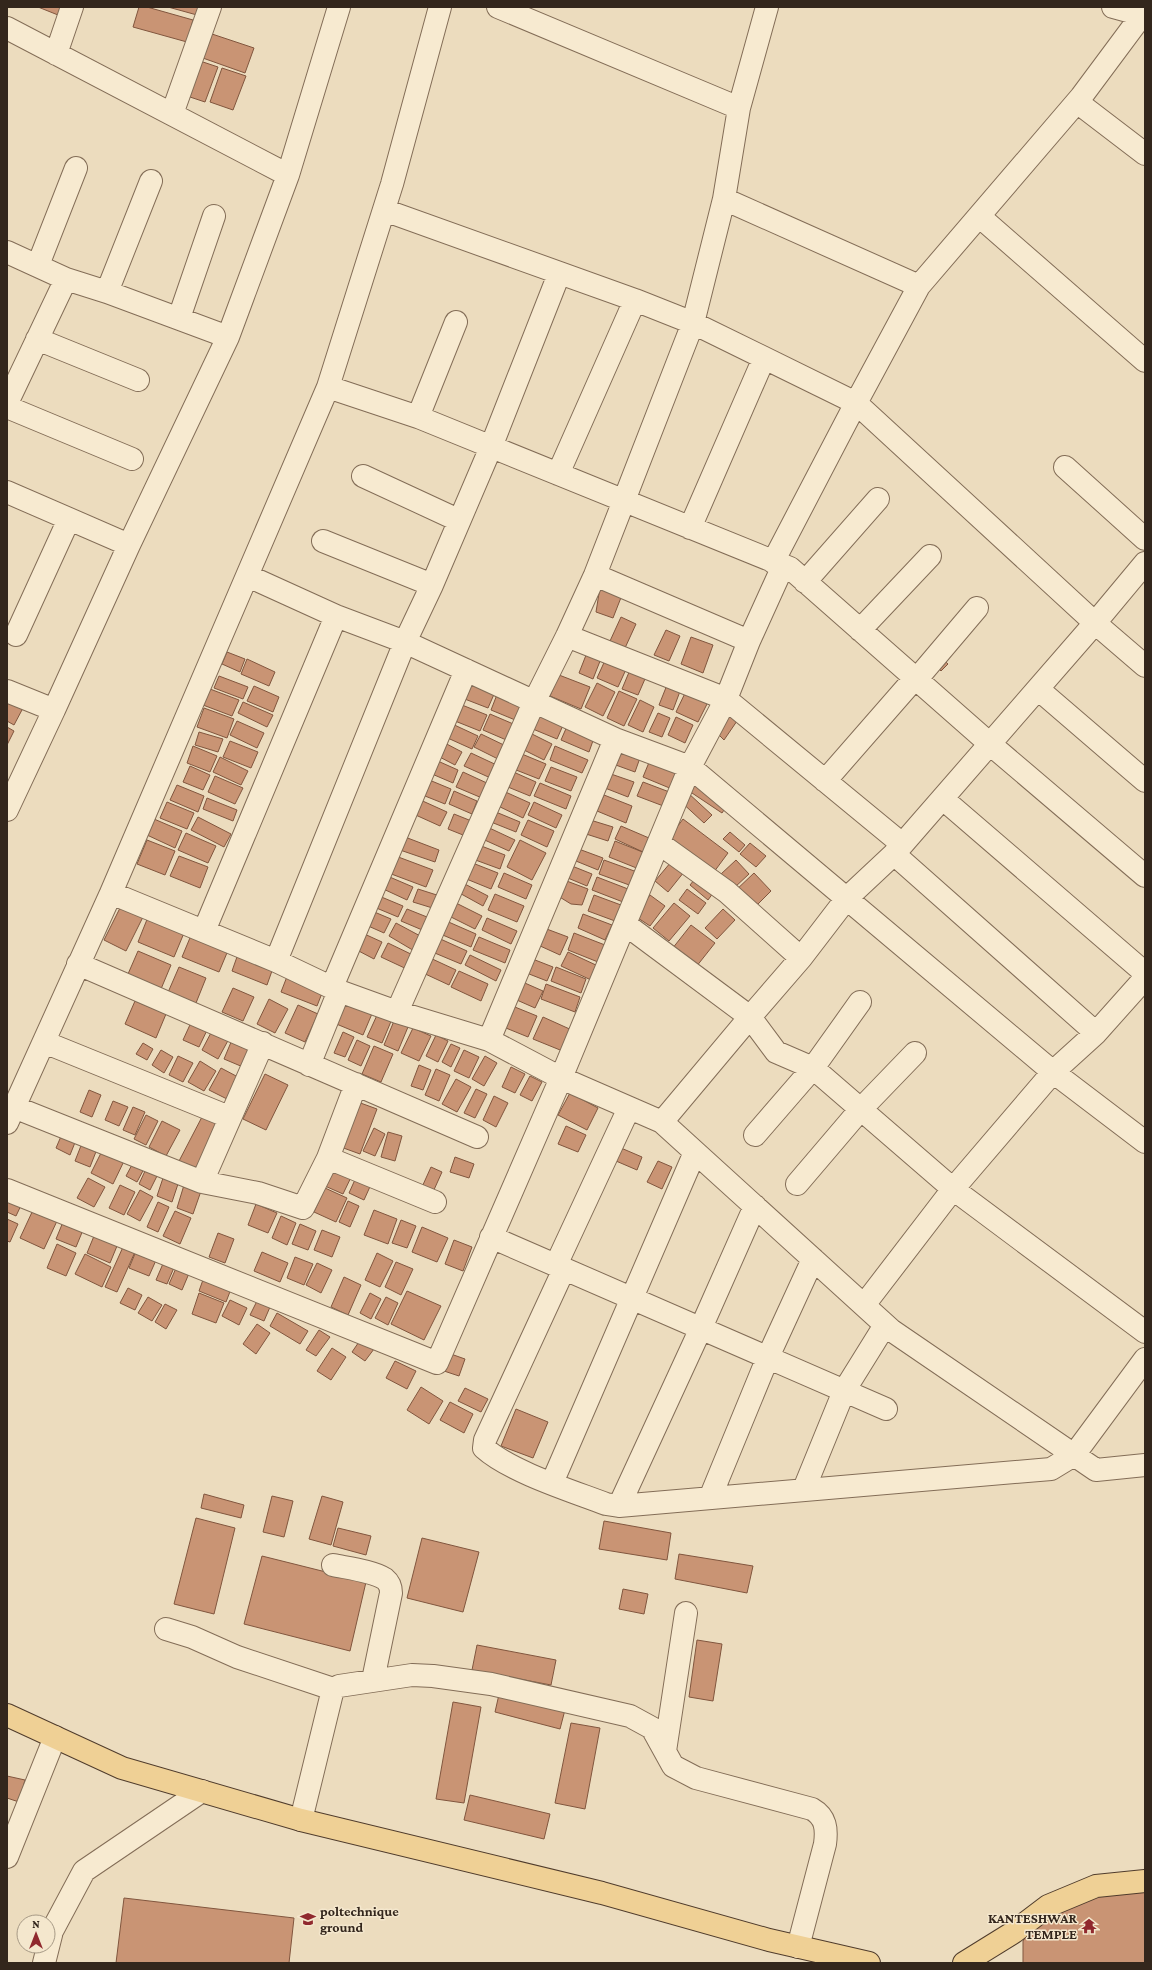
<svg xmlns="http://www.w3.org/2000/svg" width="1152" height="1970" font-family="'Crimson Pro',serif">
	<rect width="100%" height="100%" fill="#ecdcbe"/>
	<path fill="#c99474" stroke="#81563e" d="M38,7H61L58,15Z
		M139,7H147L193,20L187,42L133,27Z
		M168,7H199L197,15Z
		M209,33L254,48L245,73L200,57Z
		M200,61L218,67L205,102L187,96Z
		M222,68L246,76L233,110L210,102Z
		M600,587L622,595L613,618L596,612Z
		M621,617L636,624L625,648L610,641Z
		M666,630L680,636L669,661L654,655Z
		M691,637L713,645L703,673L681,664Z
		M588,650L602,656L593,679L579,673Z
		M227,652L245,659L240,672L222,664Z
		M939,655L948,664L941,671L932,662Z
		M607,656L628,665L618,687L597,678Z
		M247,659L275,672L269,686L241,674Z
		M632,665L648,672L638,695L622,689Z
		M559,675L590,687L581,709L550,696Z
		M219,676L248,687L243,699L214,688Z
		M464,680L495,692L488,708L457,696Z
		M669,680L682,686L673,710L659,705Z
		M597,683L615,692L603,716L585,707Z
		M254,686L279,697L273,712L247,701Z
		M210,689L239,700L232,716L203,705Z
		M687,689L709,700L698,722L676,712Z
		M619,691L637,699L624,726L607,718Z
		M498,692L527,704L520,722L491,710Z
		M7,699L23,708L14,725L7,721Z
		M640,700L654,707L643,732L628,725Z
		M243,702L273,715L267,727L238,713Z
		M457,703L487,715L480,731L450,719Z
		M204,708L234,719L227,738L197,727Z
		M535,710L564,723L557,739L528,727Z
		M730,712L737,721L724,740L716,732Z
		M658,713L670,718L662,737L649,732Z
		M490,714L518,726L511,742L483,730Z
		M676,717L693,725L685,743L668,735Z
		M237,721L264,733L257,748L230,735Z
		M448,722L478,736L472,749L441,735Z
		M568,724L595,735L589,752L561,740Z
		M7,727L14,731L7,745Z
		M526,731L552,744L544,760L518,747Z
		M199,732L223,739L218,752L195,745Z
		M481,734L508,747L502,761L474,747Z
		M439,740L462,752L455,765L432,753Z
		M230,741L258,752L251,768L223,757Z
		M193,746L217,756L210,772L187,763Z
		M555,746L588,760L582,773L550,760Z
		M620,747L641,755L635,772L613,764Z
		M517,752L546,764L539,779L511,768Z
		M471,753L501,767L495,780L464,766Z
		M220,757L248,771L241,785L213,772Z
		M431,758L458,770L453,783L425,771Z
		M650,760L679,772L672,789L643,777Z
		M190,766L210,775L203,790L183,782Z
		M551,767L577,777L571,791L545,781Z
		M509,770L536,782L530,796L503,785Z
		M463,772L489,784L482,798L456,787Z
		M611,774L634,782L628,797L605,788Z
		M215,776L243,788L235,804L208,792Z
		M422,777L451,789L445,804L415,792Z
		M643,782L672,793L666,807L637,796Z
		M695,782L728,804L722,813L689,791Z
		M540,783L571,796L566,809L534,796Z
		M177,785L204,796L198,812L170,800Z
		M501,790L530,803L523,818L494,804Z
		M454,791L477,801L472,814L449,804Z
		M687,792L712,815L704,823L679,800Z
		M604,795L632,806L626,823L597,811Z
		M207,798L237,810L233,821L203,809Z
		M416,798L447,812L440,826L409,812Z
		M167,802L194,813L187,829L160,818Z
		M534,802L562,815L556,828L528,815Z
		M491,810L520,822L516,832L486,820Z
		M454,814L474,822L468,837L448,829Z
		M198,817L231,834L224,847L191,830Z
		M154,819L182,831L175,848L147,835Z
		M587,819L613,827L608,841L583,833Z
		M683,819L728,853L711,876L666,842Z
		M528,820L554,831L547,847L521,835Z
		M483,825L515,840L509,851L478,837Z
		M621,826L649,838L643,852L615,839Z
		M730,832L745,845L739,852L723,839Z
		M186,833L216,846L208,863L178,850Z
		M405,837L439,850L435,862L400,850Z
		M147,840L175,851L165,875L137,864Z
		M520,840L546,853L532,880L507,867Z
		M615,841L645,853L639,869L609,857Z
		M750,843L766,856L756,867L740,854Z
		M476,844L505,855L500,869L470,858Z
		M576,848L603,858L598,870L571,859Z
		M393,855L433,870L426,887L386,872Z
		M179,856L208,867L200,888L170,876Z
		M604,860L637,872L632,886L599,874Z
		M736,860L749,874L734,888L721,874Z
		M470,862L498,873L491,889L464,878Z
		M671,862L684,872L668,892L655,881Z
		M567,864L592,874L587,886L563,876Z
		M504,873L532,885L526,899L498,887Z
		M754,873L771,891L752,910L734,892Z
		M385,875L413,887L407,900L379,887Z
		M698,875L716,889L708,900L690,885Z
		M597,877L628,889L623,902L592,890Z
		M564,880L588,889L582,905L571,904L558,896Z
		M459,881L488,896L483,906L454,890Z
		M418,889L443,897L439,910L413,902Z
		M687,889L706,903L698,914L679,900Z
		M495,894L524,906L517,922L488,910Z
		M594,895L621,905L615,921L588,911Z
		M650,895L665,906L650,926L635,916Z
		M379,896L403,906L398,917L374,907Z
		M452,901L482,916L475,929L445,914Z
		M674,903L690,916L669,941L653,928Z
		M121,906L143,917L126,951L104,940Z
		M407,909L432,919L427,932L401,921Z
		M723,909L735,920L717,939L705,928Z
		M372,911L391,919L384,933L366,925Z
		M583,914L612,925L605,940L578,928Z
		M148,917L184,933L174,957L138,942Z
		M487,918L517,931L511,944L482,930Z
		M444,920L476,934L471,947L438,933Z
		M396,923L424,938L416,952L389,936Z
		M691,925L715,943L696,967L672,949Z
		M544,928L568,937L560,955L538,945Z
		M360,932L382,942L374,959L353,948Z
		M192,933L229,948L219,972L182,957Z
		M574,933L605,945L598,962L568,950Z
		M436,937L467,951L461,964L430,951Z
		M479,937L510,950L505,963L473,950Z
		M388,943L417,957L411,971L381,957Z
		M138,951L171,965L161,989L128,974Z
		M568,952L598,966L591,980L561,966Z
		M238,954L273,968L267,985L232,971Z
		M470,955L501,970L496,981L465,965Z
		M428,957L456,970L449,985L421,972Z
		M530,958L553,967L547,981L524,972Z
		M179,967L206,978L194,1008L166,997Z
		M556,967L586,979L581,993L551,981Z
		M459,971L488,984L481,1001L451,987Z
		M288,974L324,988L317,1006L281,992Z
		M518,980L543,991L535,1008L510,997Z
		M546,984L580,997L575,1012L541,999Z
		M233,988L254,997L243,1021L222,1012Z
		M345,997L374,1009L363,1035L334,1023Z
		M269,999L288,1009L275,1033L257,1024Z
		M135,1001L166,1014L156,1038L125,1024Z
		M298,1005L318,1014L305,1042L285,1033Z
		M510,1005L537,1016L528,1037L501,1026Z
		M378,1013L392,1019L382,1043L367,1037Z
		M194,1016L210,1024L199,1047L183,1040Z
		M543,1017L574,1031L565,1052L533,1039Z
		M394,1021L408,1027L398,1051L384,1045Z
		M214,1027L231,1035L218,1059L202,1050Z
		M413,1028L431,1036L419,1061L401,1053Z
		M343,1032L354,1037L345,1057L334,1053Z
		M234,1035L254,1043L243,1067L224,1059Z
		M436,1035L448,1041L438,1062L426,1056Z
		M357,1040L370,1046L361,1066L348,1060Z
		M143,1043L153,1049L147,1060L136,1054Z
		M451,1044L460,1048L451,1067L442,1062Z
		M374,1046L393,1054L381,1082L362,1074Z
		M161,1050L173,1057L164,1073L152,1065Z
		M464,1050L479,1057L469,1078L454,1071Z
		M178,1056L193,1063L183,1082L169,1075Z
		M485,1056L497,1063L484,1086L472,1079Z
		M200,1061L216,1071L204,1091L188,1082Z
		M419,1065L431,1070L423,1090L411,1086Z
		M511,1067L525,1074L515,1093L502,1087Z
		M221,1068L238,1077L227,1099L209,1090Z
		M436,1069L450,1075L439,1101L425,1095Z
		M265,1074L288,1085L266,1130L243,1119Z
		M530,1076L542,1082L532,1101L520,1095Z
		M456,1079L471,1087L457,1112L442,1104Z
		M476,1089L487,1094L475,1118L464,1113Z
		M89,1090L101,1095L92,1117L80,1112Z
		M570,1093L598,1108L587,1130L558,1115Z
		M494,1096L508,1103L496,1127L483,1120Z
		M113,1101L128,1107L119,1126L105,1120Z
		M355,1101L377,1109L360,1154L338,1146Z
		M133,1107L145,1112L135,1135L123,1130Z
		M146,1115L158,1121L146,1145L134,1139Z
		M203,1115L221,1125L197,1172L178,1163Z
		M162,1121L180,1130L166,1156L149,1147Z
		M566,1126L586,1135L578,1152L558,1144Z
		M374,1128L385,1134L375,1156L363,1151Z
		M388,1132L402,1136L395,1161L381,1157Z
		M62,1134L76,1140L70,1155L56,1148Z
		M84,1138L99,1144L90,1167L75,1161Z
		M621,1148L642,1157L637,1170L616,1161Z
		M103,1149L125,1159L113,1184L91,1173Z
		M455,1157L474,1164L469,1178L450,1172Z
		M134,1161L145,1167L137,1182L126,1176Z
		M658,1161L672,1167L662,1189L647,1182Z
		M336,1162L354,1171L343,1194L325,1186Z
		M431,1167L442,1172L433,1192L422,1187Z
		M145,1171L157,1176L150,1190L139,1184Z
		M358,1173L373,1180L364,1200L349,1193Z
		M88,1178L105,1187L94,1207L77,1198Z
		M163,1178L178,1184L172,1202L157,1196Z
		M120,1185L135,1192L124,1215L109,1208Z
		M184,1185L201,1191L193,1214L177,1208Z
		M325,1188L347,1198L336,1222L314,1212Z
		M140,1190L153,1197L140,1221L127,1214Z
		M24,1199L16,1216L7,1212V1201Z
		M348,1201L359,1206L350,1227L339,1222Z
		M158,1202L169,1207L158,1232L147,1227Z
		M256,1204L277,1213L268,1233L248,1225Z
		M33,1210L57,1221L44,1249L20,1238Z
		M374,1210L397,1219L388,1244L364,1235Z
		M175,1211L191,1218L180,1244L163,1236Z
		M281,1216L296,1223L287,1245L272,1238Z
		M7,1219L18,1224L10,1242L7,1241Z
		M401,1220L416,1226L407,1248L392,1243Z
		M63,1222L83,1230L76,1247L56,1239Z
		M300,1224L316,1231L308,1250L292,1244Z
		M422,1227L448,1238L437,1262L412,1252Z
		M322,1230L340,1237L332,1257L314,1250Z
		M218,1233L234,1239L225,1263L209,1257Z
		M94,1236L117,1246L110,1263L87,1253Z
		M454,1240L472,1247L463,1271L445,1264Z
		M57,1244L76,1253L66,1276L47,1268Z
		M123,1247L135,1252L117,1292L105,1287Z
		M137,1249L157,1258L149,1276L129,1268Z
		M262,1252L288,1263L280,1282L254,1271Z
		M377,1253L393,1261L380,1287L365,1280Z
		M85,1254L111,1267L102,1287L75,1274Z
		M295,1257L313,1264L304,1285L287,1278Z
		M165,1259L176,1263L167,1284L156,1280Z
		M396,1262L413,1269L401,1295L385,1287Z
		M317,1263L332,1270L321,1293L306,1285Z
		M177,1266L190,1271L182,1290L169,1284Z
		M204,1277L231,1289L226,1302L199,1291Z
		M344,1277L361,1285L348,1315L331,1307Z
		M128,1288L142,1295L135,1310L120,1303Z
		M407,1291L441,1306L424,1340L391,1324Z
		M199,1293L224,1303L216,1323L192,1314Z
		M370,1293L381,1299L371,1319L360,1313Z
		M148,1297L162,1305L152,1321L138,1313Z
		M386,1297L398,1303L388,1325L375,1318Z
		M230,1300L247,1308L239,1325L222,1316Z
		M257,1301L270,1307L264,1321L250,1315Z
		M165,1304L177,1310L166,1329L155,1322Z
		M277,1313L308,1331L300,1344L270,1326Z
		M257,1324L270,1333L256,1354L243,1344Z
		M319,1330L330,1337L316,1356L306,1350Z
		M363,1336L377,1345L365,1361L352,1352Z
		M332,1348L346,1357L331,1380L317,1371Z
		M448,1353L465,1359L459,1376L441,1370Z
		M395,1361L416,1371L407,1389L386,1378Z
		M421,1387L443,1401L429,1424L407,1410Z
		M465,1388L488,1399L481,1412L458,1401Z
		M450,1402L473,1414L464,1433L440,1420Z
		M516,1409L548,1422L533,1458L501,1446Z
		M204,1494L244,1505L241,1518L201,1508Z
		M272,1496L293,1501L284,1537L263,1532Z
		M322,1496L343,1502L331,1545L309,1539Z
		M196,1518L235,1528L214,1614L174,1604Z
		M604,1521L671,1533L667,1560L599,1549Z
		M338,1528L371,1536L366,1555L333,1546Z
		M422,1538L479,1552L463,1612L407,1598Z
		M679,1554L753,1566L747,1593L675,1579Z
		M262,1556L366,1582L350,1651L244,1624Z
		M623,1589L648,1594L644,1614L619,1609Z
		M697,1640L722,1644L713,1701L689,1697Z
		M477,1645L556,1660L551,1685L472,1670Z
		M500,1690L566,1706L560,1729L495,1712Z
		M453,1702L481,1707L464,1803L436,1799Z
		M571,1723L600,1728L585,1809L555,1803Z
		M7,1776L25,1780L19,1802L7,1798Z
		M470,1795L550,1814L544,1839L464,1820Z
		M1145,1891V1963H1023V1941L1042,1911L1086,1892Z
		M124,1898L294,1918L289,1963H116Z"/>
	<g fill="none" stroke-linecap="round" stroke-linejoin="round">
		<defs>
			<path id="minor" d="M498,7L739,108L767,7
				M1113,7L1142,15
				M7,28L288,175
				M56,54L72,7
				M1077,102L1145,154
				M172,114L210,7
				M724,199L919,286
				M384,210L635,300L693,323L724,199L739,108
				M979,216L1145,361
				M7,252L66,279L107,292L228,337
				M38,265L76,168
				M107,292L151,181
				M179,318L214,216
				M37,339L138,380
				M328,387L418,417L790,568L990,744L1145,876
				M7,403L66,279
				M7,407L132,459
				M418,417L456,322
				M1065,467L1145,539
				M558,474L635,300
				M363,476L458,520
				M7,492L129,545
				M690,528L764,358
				M323,541L432,585
				M1145,563L1095,623L1145,666
				M595,575L749,641L783,566
				M248,576L336,616L405,642L615,739L690,767L1053,1072L1145,1142
				M805,582L878,499
				M860,630L930,556
				M16,635L69,519
				M567,636L726,699L902,844
				M749,641L726,699L690,767L561,1078L662,1122L891,1330L1096,1470L1145,1465
				M916,680L977,608
				M1038,689L1145,781
				M7,691L54,710L129,545L228,337L288,175L339,7
				M825,781L915,678
				M943,799L1145,973
				M7,810L54,710
				M660,844L727,892L801,958
				M894,854L1096,1033
				M625,924L750,1017L801,958L847,898L894,854L1095,623L856,403L919,286L1081,97L1145,11
				M204,931L336,616
				M276,961L405,642L432,585L491,447L559,274
				M78,964L477,1137
				M332,987L466,670
				M397,1012L535,700L567,636L595,575L693,323L856,403L773,562
				M489,1040L615,739
				M44,1042L229,1117
				M309,1065L339,991
				M14,1107L202,1182L258,1193L303,1208L328,1158L356,1084
				M662,1122L750,1017L776,1052L813,1068L953,1189L1145,1332
				M7,1123L111,893L328,387L392,184L440,7
				M755,1135L813,1068L860,1002
				M328,1158L435,1202
				M202,1182L263,1043
				M797,1184L860,1110L915,1053
				M7,1190L437,1363L561,1078L489,1040L397,1012L339,991L276,961L111,893
				M491,1237L886,1409
				M556,1265L629,1108
				M564,1269L485,1440L484,1448C511,1472 572,1491 606,1504L619,1506L1051,1469L1074,1455L1145,1359
				M864,1305L953,1189L1053,1072L1096,1033L1145,978
				M552,1483L695,1152
				M804,1489L844,1391L885,1325
				M710,1498L768,1357L813,1259
				M619,1506L701,1328L755,1206
				M333,1565C347,1568 373,1571 385,1579C390,1583 391,1588 391,1593L373,1680
				M166,1629L192,1637L237,1657L333,1689
				M665,1751L686,1613
				M301,1820L333,1689L339,1686L412,1675L433,1676L491,1684L630,1716L652,1728L673,1766L696,1778L812,1809C826,1817 827,1829 825,1844L798,1947
				M7,1857L55,1737
				M44,1963L52,1931L84,1871L202,1791"/>
			<path id="major" d="M7,1715L122,1768L301,1820L602,1893L769,1940L869,1963
				M964,1963L1014,1932L1048,1906L1096,1886L1145,1881"/>
		</defs>
		<use href="#minor" stroke="#836d57" stroke-width="24"/>
		<use href="#major" stroke="#503c2c" stroke-width="24"/>
		<use href="#minor" stroke="#f7ead0" stroke-width="22"/>
		<use href="#major" stroke="#efd095" stroke-width="22"/>
	</g>
	<defs>
		<symbol id="university-bare" viewBox="-9 -9 18 18"><path d="M0-5L7-2L0 1L-7-2ZM-4 1L0 2.5L4 1V4Q0 6-4 4Z" fill="#90292e" stroke="#f4e7cd" stroke-width="2.5" paint-order="stroke"/></symbol>
		<symbol id="temple-bare" viewBox="-9 -9 18 18"><path d="M0-6L5-2H3V0L6.5 2.5H4V6H1.5V3h-3V6H-4V2.5H-6.5L-3 0V-2H-5Z" fill="#90292e" stroke="#f4e7cd" stroke-width="2.5" paint-order="stroke"/></symbol>
	</defs>
	<g fill-rule="evenodd">
		<use href="#university-bare" x="297" y="1908" width="22" height="22"/>
		<use href="#temple-bare" x="1078" y="1915" width="22" height="22"/>
	</g>
	<g text-anchor="middle" dominant-baseline="central" stroke-width="3" stroke-linejoin="round" paint-order="stroke">
		<g font-size="14" font-weight="bold" fill="#33261c" stroke="#f4e7cd" text-anchor="start">
			<text x="320" y="1911">poltechnique<tspan x="320" dy="16">ground</tspan></text>
			<text x="1077" y="1918" text-anchor="end">KANTESHWAR<tspan x="1077" dy="16">TEMPLE</tspan></text>
		</g>
	</g>
	<rect width="1152" height="1970" fill="none" stroke="#33261c" stroke-width="16"/>
	<g transform="translate(36 1934)"><circle r="19" fill="#f4e7cd" stroke="#a79a86"/>
	<path d="M0-3L7 15L0 10L-7 15Z" fill="#90292e"/>
	<text y="-6" font-size="11" font-weight="bold" text-anchor="middle" fill="#33261c">N</text>
	</g>
</svg>
